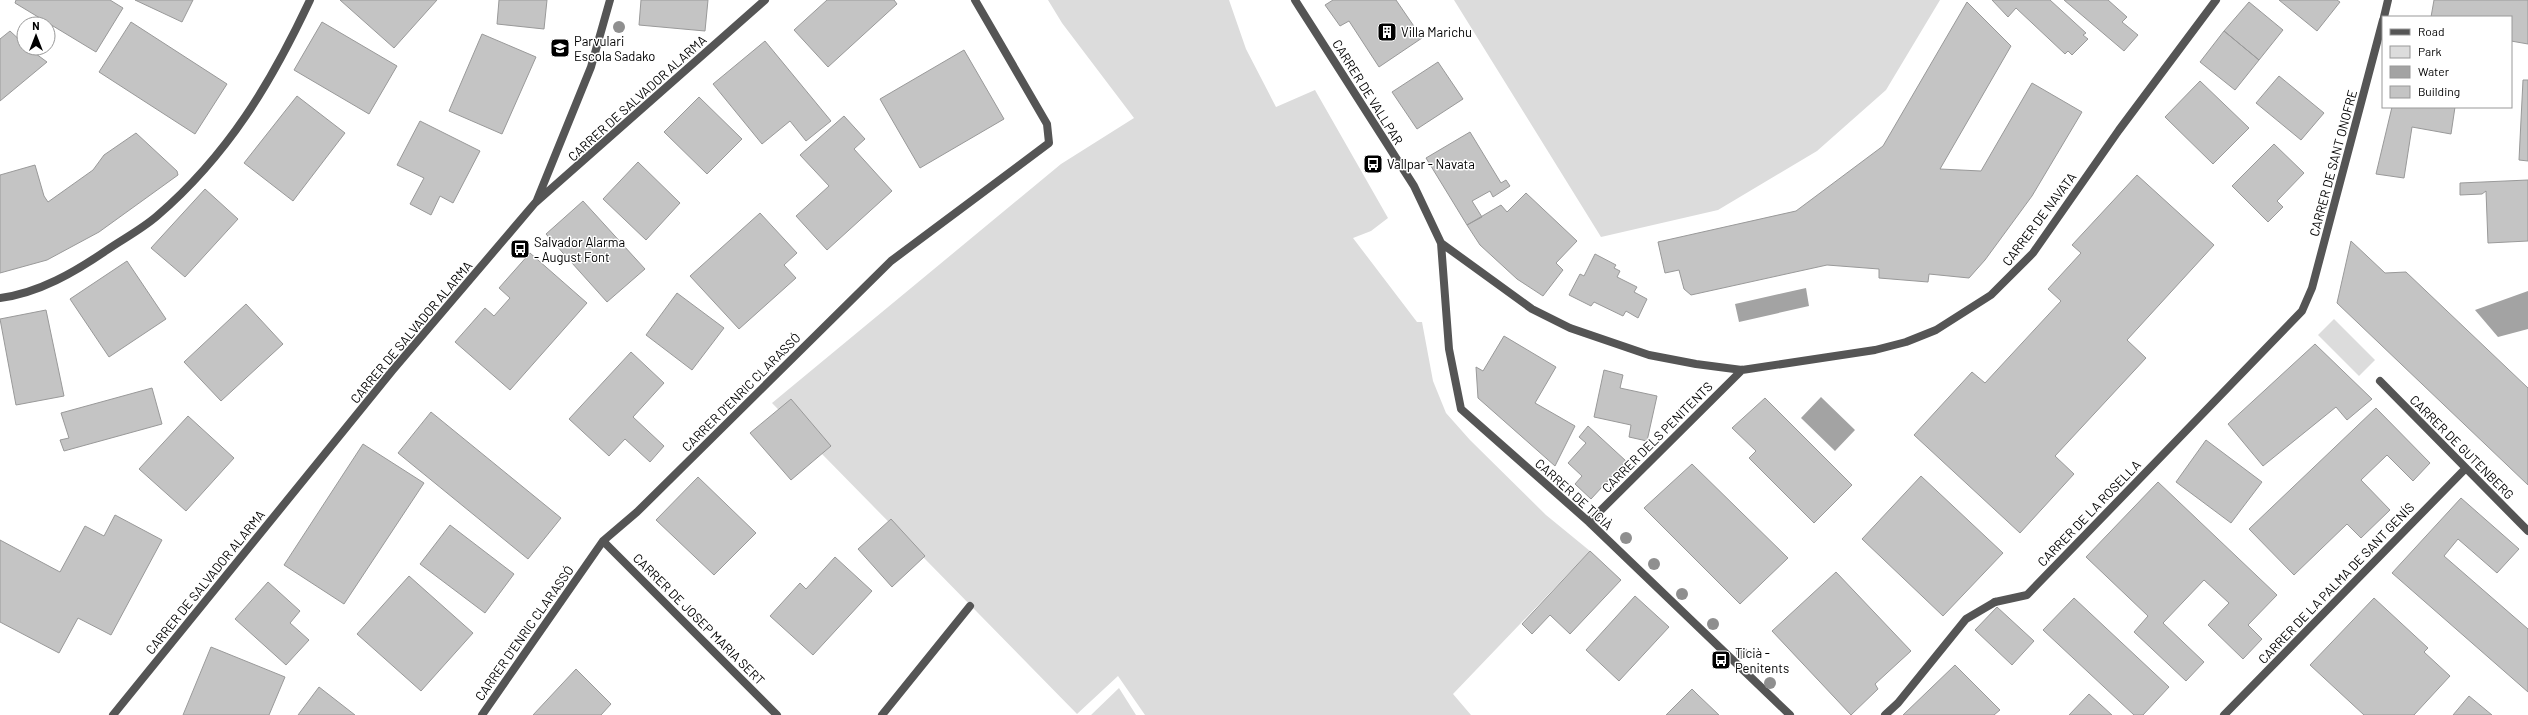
<svg xmlns="http://www.w3.org/2000/svg" width="2528" height="715" font-family="Barlow,sans-serif">
	<rect width="100%" height="100%" fill="#fff"/>
	<path fill="#dcdcdc" d="M1048,0H1229L1246,49L1276,107L1315,90L1388,218L1371,231L1353,238L1417,322H1422L1433,381L1446,413L1470,440L1546,515L1590,551L1453,694L1471,715H1145L1118,676L1077,714L772,403L1061,164L1134,118L1062,23Z
		M1454,0H1940L1886,90L1817,151L1718,210L1601,237Z
		M2334,319L2375,360L2359,376L2318,335Z
		M1119,688L1136,715H1091Z"/>
	<path fill="#a3a3a3" d="M1806,288L1809,306L1739,322L1735,304Z
		M2528,291V329L2498,337L2475,310Z
		M1821,397L1855,430L1835,451L1801,418Z"/>
	<path fill="#c4c4c4" stroke="#999" d="M16,0H110L123,8L96,52L15,3Z
		M135,0H193L182,22Z
		M340,0H437L394,48Z
		M499,0H547L544,29L497,24Z
		M641,0H708L705,31L639,25Z
		M827,0H894L897,4L828,67L794,30Z
		M1333,0H1396L1422,38L1379,67L1349,21L1340,26L1325,5Z
		M1992,0H2050L2086,33L2083,35L2088,39L2072,55L2068,51L2065,54L2016,8L2008,17Z
		M2064,0H2108L2127,17L2122,22L2138,35L2124,51Z
		M2279,0H2337L2340,2L2317,31Z
		M2434,0H2528V44L2511,41V17H2431Z
		M1967,2L2011,46L1940,169L1981,171L2032,83L2082,112L2032,196L1985,260L1969,278L1929,274L1928,282L1879,278V269L1827,265L1691,295L1684,289L1679,270L1665,273L1658,242L1796,211L1883,146Z
		M2249,2L2283,30L2259,60L2224,31Z
		M131,22L227,84L195,134L99,72Z
		M322,22L397,66L369,114L294,70Z
		M10,31L24,44V48H28L47,62L0,101V39Z
		M2224,31L2259,60L2235,90L2200,62Z
		M482,34L536,57L502,134L449,111Z
		M765,41L831,121L806,141L790,121L762,144L713,84Z
		M964,50L1004,119L920,168L880,99Z
		M1438,62L1463,99L1417,129L1392,92Z
		M2279,76L2324,113L2301,140L2256,103Z
		M2523,80H2528V161L2519,160Z
		M2200,81L2249,128L2213,164L2165,117Z
		M297,96L345,133L293,201L244,163Z
		M699,97L742,139L707,174L664,132Z
		M2392,107H2455L2451,134L2412,127L2404,178L2376,174Z
		M844,116L865,139L854,149L892,191L827,250L796,216L829,186L800,155Z
		M420,121L480,151L453,203L440,196L431,215L410,204L424,178L397,165Z
		M1470,132L1501,183L1506,180L1510,186L1493,197L1490,191L1472,201L1482,217L1467,225L1426,158Z
		M136,133L177,171L178,175L99,232L47,260L0,273V175L35,165L44,196L48,202L93,170L104,155Z
		M2274,144L2304,173L2277,201L2283,207L2268,222L2232,186Z
		M638,162L680,203L646,240L603,199Z
		M2137,175L2214,245L2127,340L2146,358L2055,456L2074,474L2020,533L1914,435L1972,372L1985,383L2061,301L2048,289L2081,253L2072,245Z
		M2528,180V241L2488,243L2486,191L2482,194L2460,195V183Z
		M205,189L238,219L185,277L151,248Z
		M1526,193L1577,241L1556,263L1563,270L1543,296L1517,279L1480,245L1467,225L1501,205L1507,212Z
		M583,201L645,269L607,302L546,234Z
		M760,213L797,253L784,265L796,278L739,329L690,276Z
		M2351,241L2385,273L2406,272L2528,388V485L2337,303Z
		M530,253L587,303L510,390L455,342L485,308L494,316L510,298L499,288Z
		M1595,254L1616,265L1614,268L1620,271L1617,277L1637,287L1634,292L1647,299L1638,318L1626,311L1623,316L1594,302L1591,306L1569,295L1580,274L1584,276Z
		M127,261L166,319L109,357L70,299Z
		M677,293L724,328L692,370L646,335Z
		M246,304L283,344L221,401L184,362Z
		M46,310L64,396L16,405L0,319Z
		M1504,336L1556,367L1535,403L1575,426L1555,466L1478,398L1476,367L1483,371Z
		M2315,344L2372,399L2347,420L2336,407L2263,466L2228,424Z
		M631,352L664,383L633,417L664,446L650,462L625,439L609,456L569,419Z
		M1604,370L1623,375L1620,388L1657,396L1647,441L1629,437L1631,425L1594,417Z
		M152,388L162,424L64,451L60,440L69,438L61,413Z
		M1765,398L1852,485L1814,523L1749,458L1756,451L1732,428Z
		M791,399L831,446L791,480L750,433Z
		M2376,408L2430,463L2413,481L2387,455L2361,480L2390,510L2361,538L2347,524L2294,575L2249,529Z
		M431,412L561,518L528,559L398,453Z
		M188,416L234,458L186,511L139,469Z
		M1588,426L1626,461L1591,499L1575,484L1582,476L1568,463L1586,443L1579,437Z
		M2206,440L2262,482L2231,523L2176,482Z
		M363,444L424,483L344,604L284,565Z
		M1692,464L1788,558L1740,604L1644,508Z
		M1921,476L2003,553L1943,616L1862,539Z
		M698,477L756,533L714,575L656,520Z
		M2158,482L2277,595L2248,625L2262,639L2243,659L2208,625L2229,603L2204,580L2163,623L2204,662L2186,681L2134,632L2148,616L2086,557Z
		M2461,498L2519,549L2497,573L2458,539L2444,556L2528,629V692L2392,573Z
		M115,515L162,540L111,635L78,618L59,653L0,622V540L60,572L85,526L104,536Z
		M891,519L925,556L892,587L858,549Z
		M450,525L514,574L485,613L420,564Z
		M1590,551L1621,580L1570,634L1550,615L1532,634L1522,624Z
		M835,557L872,591L813,655L770,616L800,583L806,589Z
		M1836,572L1911,651L1875,684L1878,689L1851,715L1772,631Z
		M409,576L473,633L421,691L357,634Z
		M268,582L300,611L290,623L309,640L286,665L235,619Z
		M1635,596L1669,627L1619,681L1586,650Z
		M2074,598L2169,687L2143,715H2134L2043,630Z
		M2374,598L2428,648L2424,652L2450,676L2414,715H2364L2310,665Z
		M1997,607L2034,641L2012,665L1975,630Z
		M211,647L285,677L269,715H183Z
		M1955,665L2000,710L1994,715H1903Z
		M576,669L611,704L601,715H533Z
		M319,687L355,715H298Z
		M1692,689L1698,695L1719,715H1666Z
		M2089,694L2112,715H2069Z
		M2469,696L2492,715H2453Z"/>
	<g fill="none" stroke-linecap="round" stroke-linejoin="round">
		<path stroke="#555" stroke-width="8" d="M1885,715L1898,703L1966,619L1995,602"/>
		<path stroke="#555" stroke-width="8" d="M1295,0L1414,186L1441,243L1532,309L1570,328L1649,355L1696,364L1742,370L1875,350L1906,342L1936,330L1991,295L2033,253L2119,130L2216,0
			M2384,17L2388,0
			M537,200L591,67L610,0
			M1441,243L1449,349L1461,409L1589,522L1790,715
			M0,298C39,293 75,272 107,250C123,239 142,229 157,216C228,155 271,83 310,0
			M2380,381L2528,531
			M1589,522L1742,370
			M603,541L777,715
			M1995,602L2027,595L2302,311L2312,288L2383,20
			M113,715L392,371L535,203L765,0
			M482,715L603,541L637,512L891,261L1049,143L1047,124L975,0
			M882,715L970,606
			M2224,715L2466,468"/>
	</g>
	<g fill="#8f8f8f">
		<circle cx="619" cy="27" r="6"/>
		<circle cx="1626" cy="538" r="6"/>
		<circle cx="1654" cy="564" r="6"/>
		<circle cx="1682" cy="594" r="6"/>
		<circle cx="1713" cy="624" r="6"/>
		<circle cx="1742" cy="653" r="6"/>
		<circle cx="1770" cy="683" r="6"/>
	</g>
	<defs>
		<symbol id="building-square" viewBox="-11 -11 22 22"><rect x="-9" y="-9" width="18" height="18" rx="4" fill="#000" stroke="#fff"/><path d="M-4-6H4V6H1V3H-1V6H-4ZM-2.5-4.3h1.7v1.8h-1.7ZM.8-4.3h1.7v1.8H.8ZM-2.5-1h1.7V.8h-1.7ZM.8-1h1.7V.8H.8Z" fill="#fff"/></symbol>
		<symbol id="school-square" viewBox="-11 -11 22 22"><rect x="-9" y="-9" width="18" height="18" rx="4" fill="#000" stroke="#fff"/><path d="M0-5L7-2L0 1L-7-2ZM-4 1L0 2.5L4 1V4Q0 6-4 4Z" fill="#fff"/></symbol>
		<symbol id="bus-square" viewBox="-11 -11 22 22"><rect x="-9" y="-9" width="18" height="18" rx="4" fill="#000" stroke="#fff"/><path d="M-5-6H5V4H4V6H2V4H-2V6H-4V4H-5ZM-3.5-4V0h7V-4ZM-3.5 1.2v1.5H-2V1.2ZM2 1.2v1.5H3.5V1.2Z" fill="#fff"/></symbol>
	</defs>
	<g fill-rule="evenodd">
		<use href="#building-square" x="1376" y="21" width="22" height="22"/>
		<use href="#school-square" x="549" y="37" width="22" height="22"/>
		<use href="#bus-square" x="1362" y="153" width="22" height="22"/>
		<use href="#bus-square" x="509" y="238" width="22" height="22"/>
		<use href="#bus-square" x="1710" y="649" width="22" height="22"/>
	</g>
	<g text-anchor="middle" dominant-baseline="central" stroke-width="3" stroke-linejoin="round" paint-order="stroke">
		<g font-size="13" fill="#000" stroke="#fff" text-anchor="start">
			<text x="1401" y="32">Villa Marichu</text>
			<text x="574" y="41">Parvulari<tspan x="574" dy="15">Escola Sadako</tspan></text>
			<text x="1387" y="164">Vallpar - Navata</text>
			<text x="534" y="242">Salvador Alarma<tspan x="534" dy="15">- August Font</tspan></text>
			<text x="1735" y="653">Ticià -<tspan x="1735" dy="15">Penitents</tspan></text>
		</g>
		<g font-size="13" fill="#000" stroke="#fff">
			<text transform="translate(1368 92) rotate(58)">CARRER DE VALLPAR</text>
			<text transform="translate(637 98) rotate(-42)">CARRER DE SALVADOR ALARMA</text>
			<text transform="translate(2333 163) rotate(-75)">CARRER DE SANT ONOFRE</text>
			<text transform="translate(2039 219) rotate(-53)">CARRER DE NAVATA</text>
			<text transform="translate(411 332) rotate(-50)">CARRER DE SALVADOR ALARMA</text>
			<text transform="translate(741 392) rotate(-45)">CARRER D'ENRIC CLARASSÓ</text>
			<text transform="translate(1657 437) rotate(-45)">CARRER DELS PENITENTS</text>
			<text transform="translate(2462 447) rotate(45)">CARRER DE GUTENBERG</text>
			<text transform="translate(1574 494) rotate(42)">CARRER DE TICIÀ</text>
			<text transform="translate(2089 513) rotate(-46)">CARRER DE LA ROSELLA</text>
			<text transform="translate(205 582) rotate(-51)">CARRER DE SALVADOR ALARMA</text>
			<text transform="translate(2336 583) rotate(-46)">CARRER DE LA PALMA DE SANT GENÍS</text>
			<text transform="translate(699 619) rotate(45)">CARRER DE JOSEP MARIA SERT</text>
			<text transform="translate(524 633) rotate(-55)">CARRER D'ENRIC CLARASSÓ</text>
		</g>
	</g>
	<rect x="2382" y="16" width="130" height="92" fill="#ffffff" stroke="#999999"/>
	<rect x="2390" y="29" width="20" height="6" fill="#555555" stroke="#999999"/>
	<text x="2418" y="36" font-size="12" fill="#000000">Road</text>
	<rect x="2390" y="46" width="20" height="12" fill="#dcdcdc" stroke="#999999"/>
	<text x="2418" y="56" font-size="12" fill="#000000">Park</text>
	<rect x="2390" y="66" width="20" height="12" fill="#a3a3a3" stroke="#999999"/>
	<text x="2418" y="76" font-size="12" fill="#000000">Water</text>
	<rect x="2390" y="86" width="20" height="12" fill="#c4c4c4" stroke="#999999"/>
	<text x="2418" y="96" font-size="12" fill="#000000">Building</text>
	<g transform="translate(36 36)"><circle r="19" fill="#ffffff" stroke="#999999"/>
	<path d="M0-3L7 15L0 10L-7 15Z" fill="#000000"/>
	<text y="-6" font-size="11" font-weight="bold" text-anchor="middle" fill="#000000">N</text>
	</g>
</svg>
